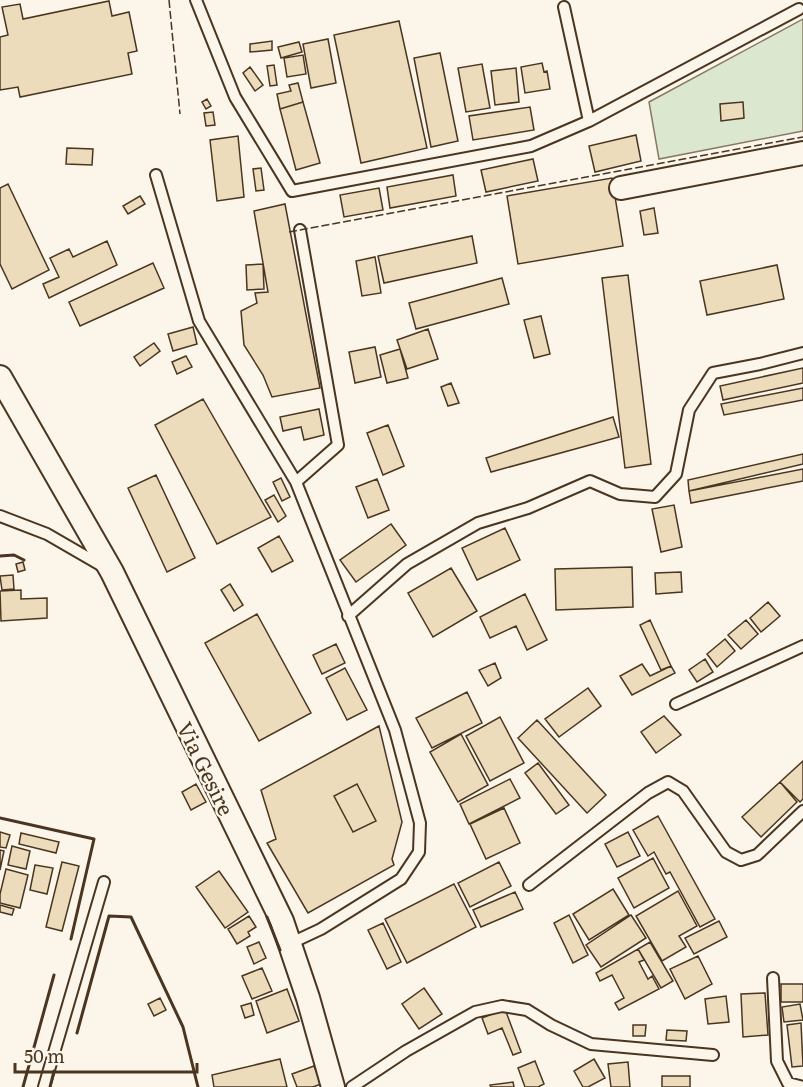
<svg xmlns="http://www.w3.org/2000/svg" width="803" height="1087" font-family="Literata,serif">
	<rect width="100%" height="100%" fill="#fbf6e9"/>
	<path fill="#dce7d0" stroke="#887966" stroke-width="1.5" d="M803,19V131L659,159L649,102Z"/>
	<path fill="#ecdcbc" stroke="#4a3520" stroke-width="1.5" d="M109,1L112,16L129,12L137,51L128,53L132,74L20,97L18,87L0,90V37L8,35L2,7L20,4L23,19Z
		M399,21L427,148L361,163L334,35Z
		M328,39L336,83L311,88L303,44Z
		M272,41V50L250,52V44Z
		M299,42L302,52L281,58L278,47Z
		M440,53L458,141L431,147L414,58Z
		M303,55L306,74L287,77L284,58Z
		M542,63L544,72L547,71L550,89L525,93L521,67Z
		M482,64L490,108L466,112L458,68Z
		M274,65L277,85L270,86L267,66Z
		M250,67L263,85L255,91L243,73Z
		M516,68L519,102L495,105L491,71Z
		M298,83L303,102L280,109L277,94L291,91L289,85Z
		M207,99L211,106L206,109L202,102Z
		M303,102L320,163L296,170L280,109Z
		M743,102L744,118L721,121L720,104Z
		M530,107L534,130L473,140L469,116Z
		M213,112L215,125L206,126L204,113Z
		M636,135L641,161L595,172L589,146Z
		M238,136L244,197L217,201L210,140Z
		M67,148L93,149L92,165L66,164Z
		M533,159L538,181L486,192L481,170Z
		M261,168L264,190L256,191L253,169Z
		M453,175L456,196L390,208L387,187Z
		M612,178L623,246L518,264L507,196Z
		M8,184L49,270L12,289L0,264V188Z
		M379,188L383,210L344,217L340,195Z
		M140,196L145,204L128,214L123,206Z
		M285,204L320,388L272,397L263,375L244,345L241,311L257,303L255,293L268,292L254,211Z
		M654,208L658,233L644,235L640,211Z
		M472,236L477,263L384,283L378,256Z
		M107,241L117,265L49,298L43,284L59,277L50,258L69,249L73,257Z
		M375,257L381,293L362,296L356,261Z
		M153,263L164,288L80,326L69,302Z
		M263,264L264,289L247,290L246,265Z
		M777,265L784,299L707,315L700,281Z
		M628,275L651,464L625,468L602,278Z
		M502,278L509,304L416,329L409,303Z
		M541,316L550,354L534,358L524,320Z
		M193,327L197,344L173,351L168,334Z
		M428,329L438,359L407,369L397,340Z
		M154,343L160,351L140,366L134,357Z
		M375,347L381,377L355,383L349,352Z
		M400,349L408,378L387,383L380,355Z
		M186,356L192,367L177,374L172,362Z
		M803,368V383L723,400L720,386Z
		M451,383L459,403L448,406L441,387Z
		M803,388V400L724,415L721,404Z
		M203,399L271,517L217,544L155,425Z
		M319,409L324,435L304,440L301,427L283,431L280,417Z
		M613,417L619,437L491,472L486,458Z
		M388,425L404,466L383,475L367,433Z
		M803,454V464L689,491L688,480Z
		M803,469V481L691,503L689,491Z
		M156,475L195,558L167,572L128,488Z
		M281,478L290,497L282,501L273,482Z
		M377,479L389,510L368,518L356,487Z
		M274,495L286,516L278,522L265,500Z
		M674,505L682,547L661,552L652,509Z
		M391,524L406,545L356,582L340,560Z
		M505,528L520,560L477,580L462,548Z
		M279,536L293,561L272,572L258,548Z
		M23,562L25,570L18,572L16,564Z
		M632,567L633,607L556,610L555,569Z
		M451,568L477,611L433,637L408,593Z
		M681,572L682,592L656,594L655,573Z
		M13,575L14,589L2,590L0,576Z
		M230,584L243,605L234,611L221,590Z
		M21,590V599L47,598V618L1,621L0,591Z
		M525,594L547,640L527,650L516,626L490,638L480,617Z
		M768,602L780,616L761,632L750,618Z
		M257,614L311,713L259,741L205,643Z
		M650,620L671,666L661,670L640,625Z
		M746,620L758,634L741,649L728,635Z
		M725,639L735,651L717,667L707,654Z
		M336,644L345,663L322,674L313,655Z
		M705,659L713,672L697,682L689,670Z
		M495,663L501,678L488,686L479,670Z
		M642,664L650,676L671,666L675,673L632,695L620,676Z
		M345,668L367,710L347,720L326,678Z
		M588,688L601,706L559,737L545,719Z
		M467,692L482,723L432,748L416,718Z
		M664,716L681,735L656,753L641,732Z
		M500,717L524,763L490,781L466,736Z
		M537,720L606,795L587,813L518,738Z
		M379,726L402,822L392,859L394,865L308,913L267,843L276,839L261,790Z
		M461,734L488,785L458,802L430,752Z
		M803,761V799L800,802L780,782Z
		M538,763L569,805L556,814L525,773Z
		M510,779L520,798L469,824L460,804Z
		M780,782L797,802L761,837L742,817Z
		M196,784L206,802L191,810L182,792Z
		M357,784L376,821L353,832L334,796Z
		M504,808L520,843L486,859L470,824Z
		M658,816L715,919L700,927L670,872L666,874L654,852L648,856L633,830Z
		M0,832L10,835L6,848L0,847Z
		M628,832L640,856L617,867L605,844Z
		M21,833L59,842L56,853L19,844Z
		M12,846L30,851L26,869L8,865Z
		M0,850L4,851L0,870Z
		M653,858L669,888L634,908L618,878Z
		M62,862L79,866L62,931L46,927Z
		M499,862L511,886L470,907L458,883Z
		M35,865L53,868L47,894L30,890Z
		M6,869L28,875L20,908L0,903V894Z
		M219,871L248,912L225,928L196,887Z
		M454,884L476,927L407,963L385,919Z
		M613,889L629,915L589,940L573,914Z
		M678,891L697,926L679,936L686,947L662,961L636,916Z
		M515,892L523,909L481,927L473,910Z
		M0,905L14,909L12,915L0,912Z
		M569,915L588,955L573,963L554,923Z
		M631,915L646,938L601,967L586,945Z
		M249,916L256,927L248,932L250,936L237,944L228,929Z
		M719,921L727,937L694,954L685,938Z
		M383,923L401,962L387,969L368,930Z
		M259,942L266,958L254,964L247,947Z
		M650,942L673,981L661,988L638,949Z
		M638,949L644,960L639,962L648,979L652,976L659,989L619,1010L615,1003L624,998L612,975L600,981L596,973Z
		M698,956L712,984L685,999L670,969Z
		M262,968L272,991L252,999L242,976Z
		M781,984H803V1002H781Z
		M424,988L442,1014L419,1029L402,1004Z
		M287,989L299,1021L267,1033L256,1001Z
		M765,993L768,1035L743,1037L741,994Z
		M726,996L729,1022L708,1024L705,999Z
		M160,998L166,1010L154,1016L148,1004Z
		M251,1003L254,1015L245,1018L241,1006Z
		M800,1004L803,1020L784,1022L782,1007Z
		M505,1009L521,1052L513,1055L502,1028L488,1034L482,1018Z
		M801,1023L803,1066L792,1067L787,1025Z
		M633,1025H646L645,1036H633Z
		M667,1030L687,1031L686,1041L666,1040Z
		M280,1059L287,1087H214L212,1075Z
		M594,1059L605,1078L588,1087H583L574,1071Z
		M535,1061L544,1084L538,1087H525L518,1068Z
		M628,1062L630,1087H611L608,1064Z
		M314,1066L321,1084L313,1087H297L292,1074Z
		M662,1076H690V1087H662Z
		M513,1082L514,1087H491L490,1085Z"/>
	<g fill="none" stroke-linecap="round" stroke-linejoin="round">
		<defs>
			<path id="lane" d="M196,0L235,97L292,191L531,146L589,121L799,9
				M564,7L589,121
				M156,175L199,321L296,482L395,730L420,823L419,852L401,879L321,929L289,944
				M296,482L338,445L300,230
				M0,516L47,534L104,567
				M348,616L407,564L478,523L528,508L590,481L620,494L655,497L676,474L689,410L713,373L760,364L803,353
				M676,704L803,646
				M529,885L648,793L668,782L683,791L726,852L741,860L757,855L803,811
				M773,978L777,1061L788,1083L803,1087
				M44,1087L104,882
				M352,1087L406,1051L475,1012L502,1006L527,1010L551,1025L591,1044L713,1055"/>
			<path id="street" d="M621,188L803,153
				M0,377L112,572L282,921L308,998L333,1087"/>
		</defs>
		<use href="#lane" stroke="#4a3520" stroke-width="14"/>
		<use href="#street" stroke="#4a3520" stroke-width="26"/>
		<use href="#lane" stroke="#fbf6e9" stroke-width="10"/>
		<use href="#street" stroke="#fbf6e9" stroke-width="22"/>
		<path stroke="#4a3520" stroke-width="1.5" stroke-dasharray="8 3" stroke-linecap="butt" d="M169,0L180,114
			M289,232L803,137"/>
		<path stroke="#4a3520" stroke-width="3" d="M0,556L14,555L24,560
			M0,818L94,839L71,939
			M267,917L280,950
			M77,1033L109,916L131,917L183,1027L198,1087
			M23,1087L54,975
			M50,1087L54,1071"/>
	</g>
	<g text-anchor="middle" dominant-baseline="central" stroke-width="4.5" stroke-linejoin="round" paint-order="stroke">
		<g font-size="21" fill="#4a3520" stroke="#fbf6e9">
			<text transform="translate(207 768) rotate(64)">Via Gesire</text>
		</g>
	</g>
	<path d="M15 1063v9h182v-9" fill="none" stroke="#4a3520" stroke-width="3"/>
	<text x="24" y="1063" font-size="18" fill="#4a3520" stroke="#fbf6e9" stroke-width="4.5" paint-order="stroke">50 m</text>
</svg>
